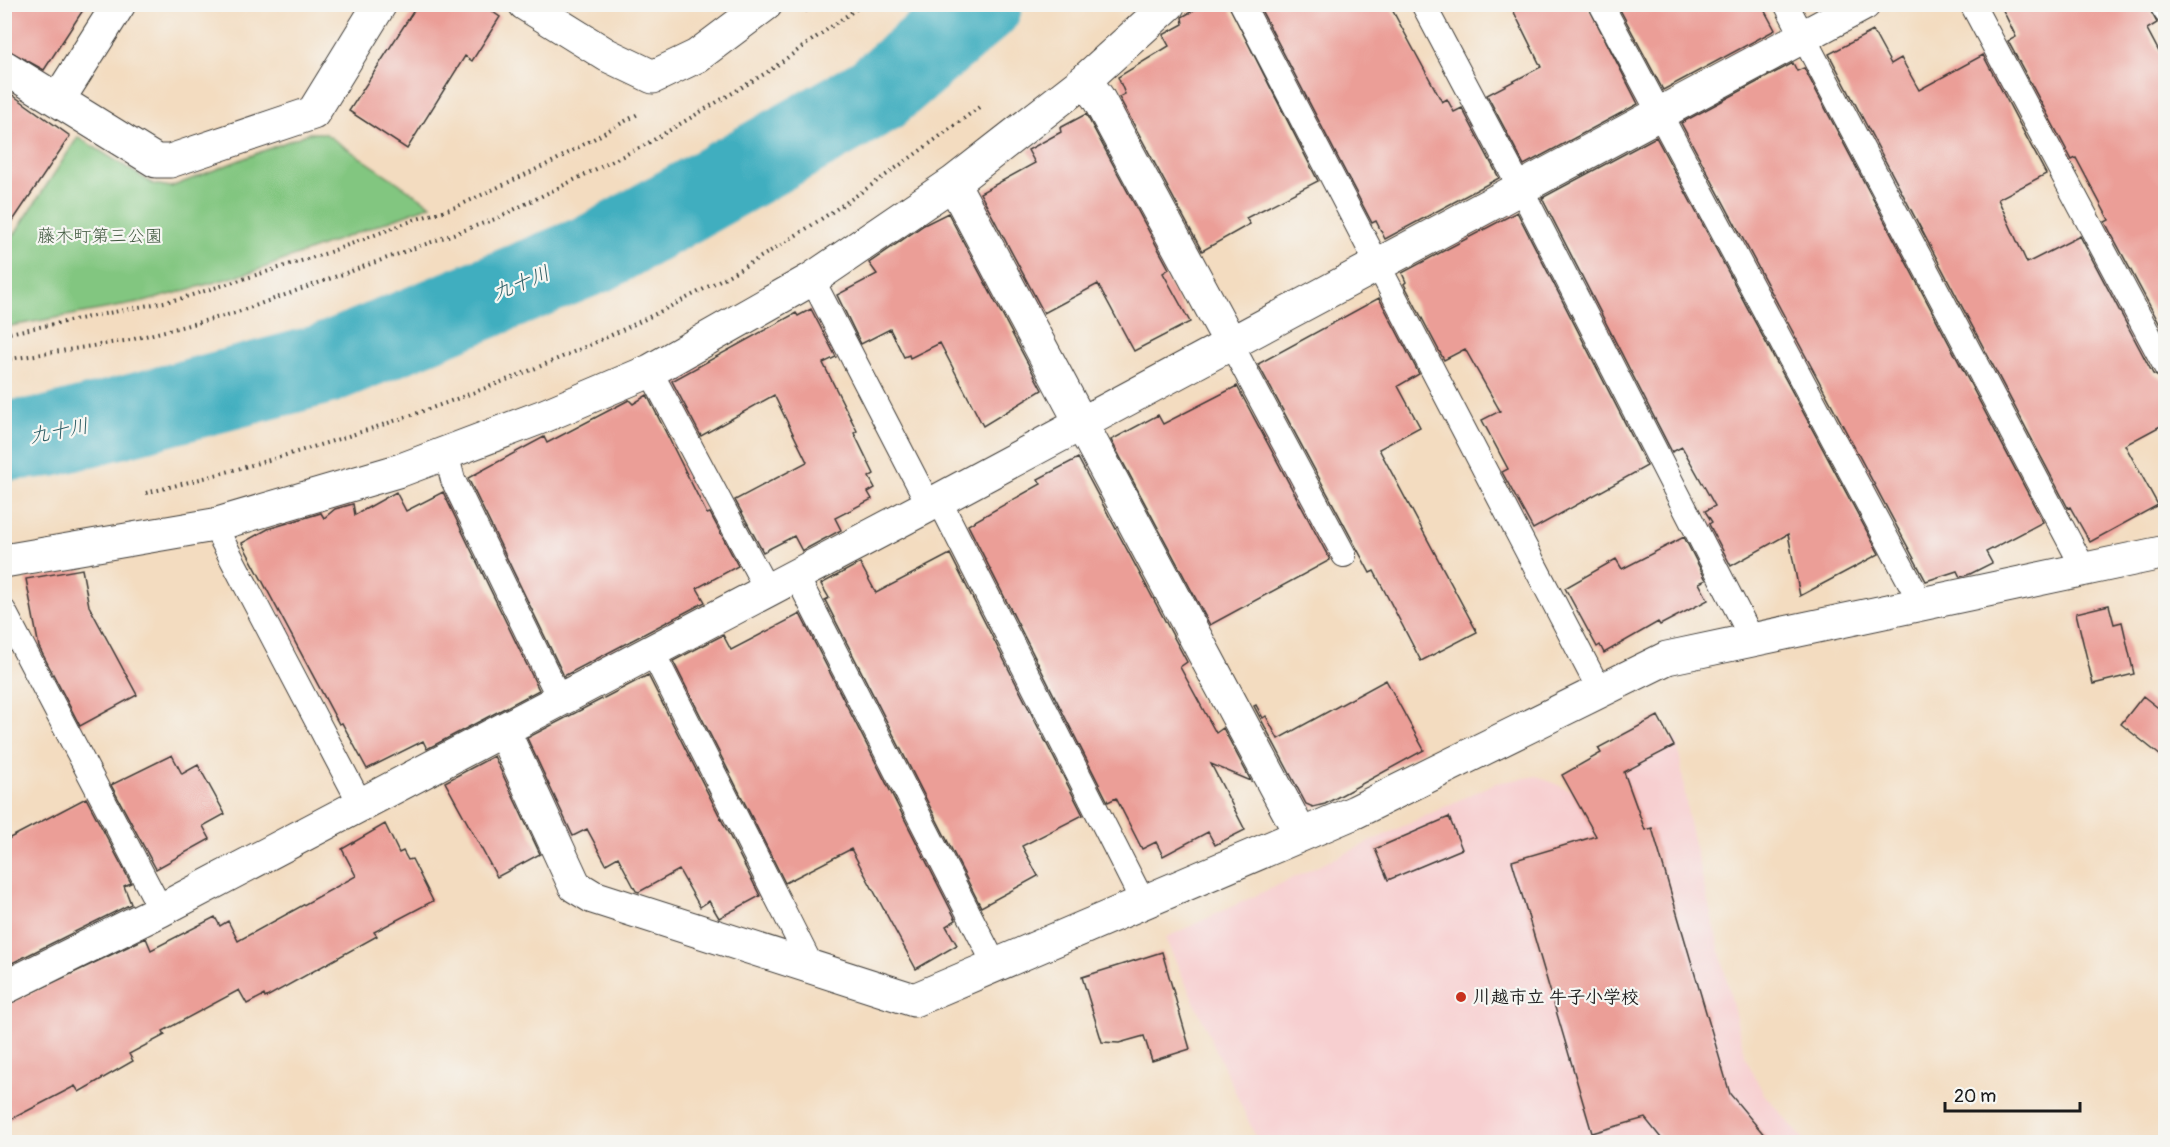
<svg xmlns="http://www.w3.org/2000/svg" width="2170" height="1147" font-family="Pangolin,'Klee One',sans-serif">
	<rect width="100%" height="100%" fill="#f6f6f2"/>
	<filter id="ink" filterUnits="userSpaceOnUse"><feTurbulence type="fractalNoise" baseFrequency=".0167" numOctaves="2"/><feDisplacementMap in="SourceGraphic" scale="12" xChannelSelector="R" yChannelSelector="G"/><feConvolveMatrix kernelMatrix="1 2 1 2 8 2 1 2 1" color-interpolation-filters="sRGB"/></filter>
	<filter id="wash" filterUnits="userSpaceOnUse"><feTurbulence type="fractalNoise" baseFrequency=".008" numOctaves="4" result="noise"/><feDisplacementMap in="SourceGraphic" scale="24" xChannelSelector="R" yChannelSelector="G"/><feGaussianBlur stdDeviation="1.35" result="paint"/><feColorMatrix in="noise" values="0 0 0 0 0 0 0 0 0 0 0 0 0 0 0 0 0 1.4 0 .05"/><feComposite in="paint" operator="in"/></filter>
	<g filter="url(#wash)">
		<rect width="100%" height="100%" fill="#f3dcc0"/>
		<path fill="#f7cfd0" d="M1677,737L1689,823L1745,1056L1763,1093L1806,1142H1258L1165,938L1495,783L1537,776L1583,796Z"/>
		<path fill="#82c680" stroke="#4f714e" stroke-width="1.5" d="M309,133H324L431,205L255,271L144,302L5,327V249L78,137L153,184L171,187Z"/>
		<g fill="none" stroke-linecap="round" stroke-linejoin="round">
			<path stroke="#41aebf" stroke-width="81" d="M4,441L47,437L325,364L598,252L876,95L982,4"/>
		</g>
		<g id="blocks">
			<path fill="#eb9e97" d="M4,4H87L44,70L4,48Z
				M418,4H481L500,17L472,61L465,56L407,149L349,111Z
				M1205,4H1228L1318,181L1246,218L1250,224L1202,251L1119,97L1125,94L1118,77L1169,46L1163,35L1183,24L1182,17Z
				M1258,4H1389L1442,102L1447,99L1454,112L1462,108L1499,178L1385,239L1376,221L1372,223Z
				M1510,4H1587L1638,104L1524,165L1487,95L1541,67Z
				M1617,4H1761L1775,30L1663,90Z
				M2000,4H2147L2157,23L2147,29L2166,65V106L2159,110L2166,123V336L2105,222L2109,220L2076,158L2072,160L2008,41L2016,37Z
				M1873,31L1891,64L1901,58L1919,90L1983,55L2046,174L1998,199L2027,263L2080,236L2153,374L2166,381V423L2125,445L2158,505L2090,542L2070,507L2068,508L1829,54Z
				M1793,63L1797,71L1804,68L2043,522L1986,552L1992,563L1970,574L1960,577L1957,571L1926,581L1681,123Z
				M4,89L70,136L4,234Z
				M1086,114L1169,269L1163,273L1190,322L1134,351L1098,284L1044,313L980,193L1035,163L1028,150L1061,132L1060,128Z
				M1656,137L1879,554L1800,596L1788,534L1731,566L1709,524L1712,522L1705,511L1715,506L1682,447L1672,452L1542,198Z
				M1517,212L1647,466L1533,529L1502,472L1508,469L1482,420L1500,411L1465,349L1444,360L1404,284L1406,282L1402,273Z
				M948,213L1042,390L983,426L940,343L910,358L909,355L904,357L890,329L861,344L837,295L877,274L869,263L924,225Z
				M1379,298L1419,374L1398,386L1420,427L1379,449L1477,632L1421,661L1374,571L1370,573L1258,364Z
				M811,309L836,357L823,363L857,431L854,433L874,474L869,477L875,488L868,492L872,499L835,518L841,530L802,551L794,536L763,552L735,500L807,462L774,395L701,436L672,381L796,313L798,316Z
				M1237,386L1330,560L1210,625L1111,440L1158,415L1163,424Z
				M647,395L707,514L710,513L738,566L697,588L705,602L564,676L468,478L544,437L547,443L629,400L633,404Z
				M1078,458L1187,662L1180,667L1216,733L1223,728L1251,781L1211,764L1245,830L1215,845L1208,832L1163,856L1156,842L1142,849L1116,798L1108,802L968,525L1041,484L1038,479Z
				M396,492L406,511L443,492L539,690L427,749L423,741L367,769L342,723L339,724L242,543L268,529L321,513L324,518L335,509L353,504L355,515Z
				M1684,537L1706,580L1699,583L1708,600L1660,625L1658,622L1604,653L1600,645L1597,647L1565,588L1616,559L1622,569Z
				M950,554L1083,815L1022,846L1038,876L981,907L825,600L829,598L821,584L860,563L876,593Z
				M82,569L89,606L137,695L80,726L39,647L26,579Z
				M2109,605L2114,624L2122,622L2134,674L2093,684L2076,613Z
				M800,614L956,920L946,926L957,945L916,969L851,849L785,883L673,661L723,635L731,650Z
				M648,675L760,896L719,918L709,901L700,907L679,870L639,892L636,891L618,857L606,864L587,829L573,836L527,738Z
				M1386,680L1424,750L1325,804L1313,807L1306,804L1254,706L1256,705L1263,718L1266,716L1278,739Z
				M2143,696L2166,714V760L2121,724Z
				M1658,716L1674,746L1624,772L1645,830L1652,828L1730,1094L1771,1143H1665L1645,1118L1592,1133L1512,861L1596,836L1562,775L1601,753L1598,748Z
				M172,755L182,774L198,765L225,814L203,826L210,839L156,869L111,785Z
				M494,756L540,854L497,877L445,782Z
				M86,798L131,883L124,886L131,904L4,967V841Z
				M1449,817L1462,849L1388,880L1375,849Z
				M385,824L399,853L403,851L408,860L412,859L433,901L374,932L377,936L265,998L264,995L247,1004L239,990L163,1031L165,1035L129,1054L133,1061L79,1092L75,1086L4,1123V1006L146,938L151,950L215,917L220,926L228,921L238,941L356,876L342,849Z
				M1162,952L1190,1049L1152,1061L1144,1036L1119,1043L1102,1042L1082,977Z"/>
		</g>
	</g>
	<g filter="url(#ink)">
		<use href="#blocks" fill-opacity="0" stroke="#3c3935" stroke-width="1.5"/>
		<g fill="none" stroke-linecap="round" stroke-linejoin="round">
			<defs>
				<path id="lane" d="M1242,4L1600,691
					M1423,4L1521,189L1752,639
					M1601,4L1921,603
					M1786,4L2084,569
					M1972,4L2166,367
					M2161,4L2166,12
					M812,279L929,505
					M1231,344L1344,555
					M650,371L767,590
					M446,453L453,480L560,700
					M939,500L1143,902
					M214,525L361,805
					M796,575L995,965
					M4,611L161,910
					M652,651L811,965"/>
				<path id="street" d="M525,4L607,55L653,77L697,56L766,4
					M4,67L156,161H170L313,113L380,4
					M1085,80L1098,98L1231,344
					M58,100L119,4
					M953,183L1301,835
					M4,561L214,525L401,470L544,416L650,371L812,279L953,183L1085,80L1169,4
					M503,730L575,886L593,897L914,1000L1355,812L1667,658L2166,552
					M4,988L161,910L939,500L1864,4"/>
			</defs>
			<use href="#lane" stroke="#3c3935" stroke-width="26"/>
			<use href="#street" stroke="#3c3935" stroke-width="35"/>
			<path stroke="#3c3935" stroke-width="4" stroke-dasharray="1.5 4.5" stroke-linecap="butt" d="M805,11L815,4
				M4,334L179,299L327,253L414,220L456,207L554,161L638,114
				M4,360L130,340L235,313L495,219L643,146L766,73L863,4
				M146,493C358,440 570,369 759,258C836,212 910,159 982,105"/>
			<use href="#lane" stroke="#fff" stroke-width="24"/>
			<use href="#street" stroke="#fff" stroke-width="33"/>
		</g>
	</g>
	<circle fill="#c8321e" stroke="#f6f6f2" stroke-width="2" cx="1461" cy="997" r="6"/>
	<g text-anchor="middle" dominant-baseline="central" stroke-width="4.5" stroke-linejoin="round" paint-order="stroke">
		<g font-size="18" fill="#40583f" stroke="#f6f6f2">
			<text x="100" y="236">藤木町第三公園</text>
		</g>
		<g font-size="18" font-weight="bold" fill="#1c1c1c" stroke="#f6f6f2" text-anchor="start">
			<text x="1473" y="997">川越市立 牛子小学校</text>
		</g>
		<g font-size="20" font-style="italic" fill="#2d5e65" stroke="#f6f6f2">
			<text transform="translate(521 283) rotate(-22)">九十川</text>
			<text transform="translate(59 431) rotate(-11)">九十川</text>
		</g>
	</g>
	<rect width="2170" height="1147" fill="none" stroke="#f6f6f2" stroke-width="24"/>
	<path d="M1945 1102v9h135v-9" fill="none" stroke="#1c1c1c" stroke-width="3"/>
	<text x="1954" y="1102" font-size="18" fill="#1c1c1c" stroke="#f6f6f2" stroke-width="4.5" paint-order="stroke">20 m</text>
</svg>
